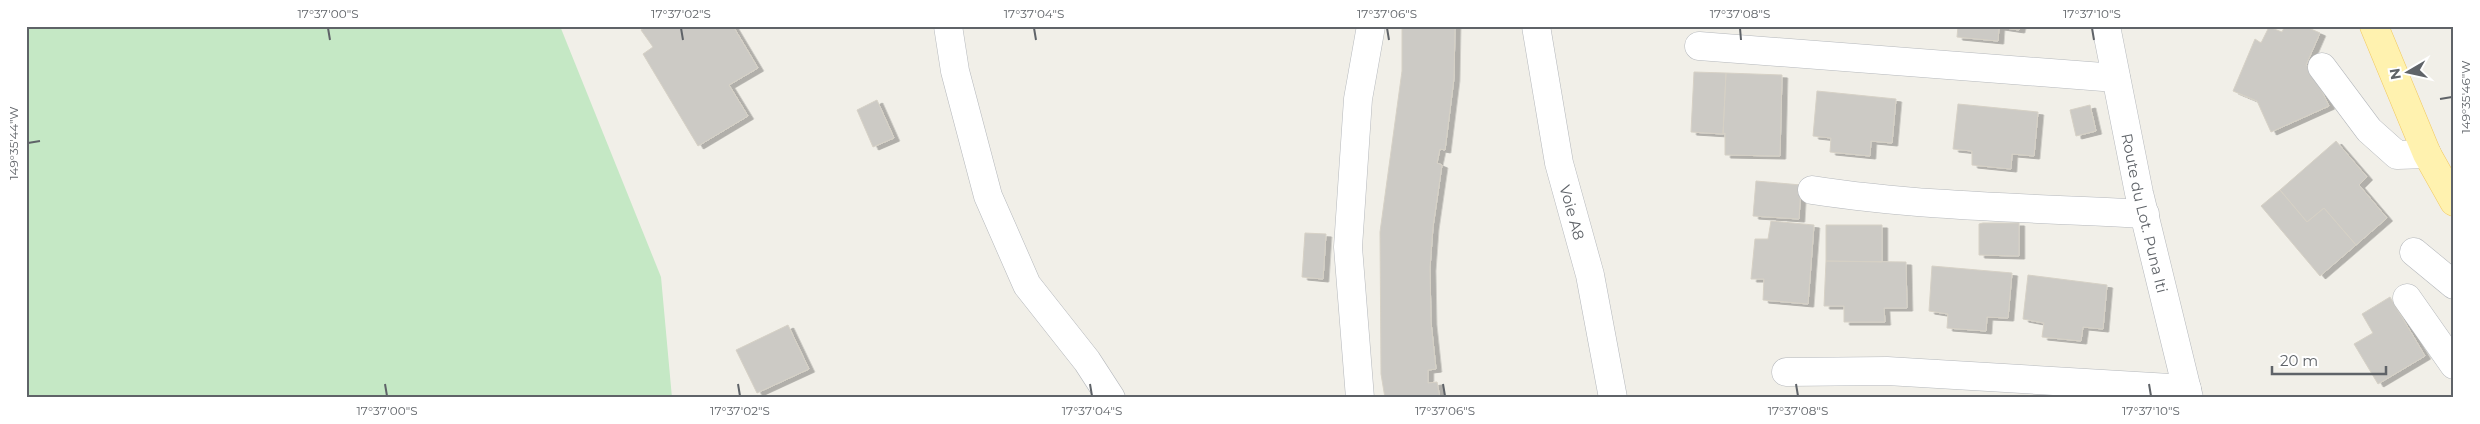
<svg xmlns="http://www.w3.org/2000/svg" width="2480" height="424" font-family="Montserrat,sans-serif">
	<defs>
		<filter id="shadow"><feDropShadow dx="5.5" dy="3" stdDeviation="0" flood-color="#0004"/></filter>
	</defs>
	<rect width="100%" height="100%" fill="#f1efe8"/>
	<path fill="#c5e8c5" d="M26,26H560L661,277L672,398H26Z"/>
	<path fill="#cccac5" stroke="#d6d1c6" filter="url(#shadow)" d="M647,26H733L758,68L729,85L748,116L698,146L643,54L653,47L641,30Z
		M1402,26H1455L1454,78L1445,150L1440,149L1437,163L1442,165L1433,227L1430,268L1431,322L1436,369L1428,370V383L1437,382L1440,398H1385L1381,374L1380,232L1402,71Z
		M1958,26H2020L2019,30L1999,27L1998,41L1957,37Z
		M2285,26H2304L2320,33L2306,65L2311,68L2329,106L2271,132L2257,101L2233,91L2255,39L2261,43L2269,27L2282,32Z
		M1694,72L1726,73L1723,134L1691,132Z
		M1726,73L1782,75L1780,156L1725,155V133L1723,134Z
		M1817,91L1896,99L1892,143L1871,141L1870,156L1830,152L1831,138L1813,136Z
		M877,100L894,138L873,147L857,110Z
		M1958,104L2038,112L2034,156L2012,154L2011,169L1972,165V151L1953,149Z
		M2090,105L2096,131L2076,136L2070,110Z
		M2336,141L2367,177L2359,185L2387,218L2356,245L2324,208L2307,222L2280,190Z
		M1756,181L1801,185L1799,219L1753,216Z
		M2280,190L2307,222L2324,208L2356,245L2320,276L2261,206Z
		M1771,221L1814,225L1808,304L1763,300L1764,279H1751L1755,239H1768Z
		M1983,223H2019V256L1979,255V224Z
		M1826,225H1882V262L1826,261Z
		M1305,233L1326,234L1323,279L1302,277Z
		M1826,261L1906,262L1907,308H1884L1885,322H1844V306H1824Z
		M1932,266L2012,273L2008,318L1987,317L1986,331L1947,328L1948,314L1929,311Z
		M2028,275L2107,285L2103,329L2083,327L2081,341L2042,337L2044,323L2023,319Z
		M2390,297L2425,356L2378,384L2354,344L2373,333L2362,314Z
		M788,325L809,369L757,393L736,350Z"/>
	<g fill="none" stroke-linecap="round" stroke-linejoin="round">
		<defs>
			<g id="minor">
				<path d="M948,26L955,71L988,196L1027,285L1087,361L1111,398"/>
				<path id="s1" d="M1536,26L1559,163L1590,275L1613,398"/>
				<path id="s2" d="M2106,26L2139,193L2189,398"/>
				<path d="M1699,46L2116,78"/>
				<path d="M2322,67L2369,130L2397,155L2427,154"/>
				<path d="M1812,190C1922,207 2035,208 2145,214"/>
				<path d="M2414,252L2454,285"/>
				<path d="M2407,298L2454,365"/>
				<path d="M1786,372L1887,371L2187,389"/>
				<path d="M1360,398L1348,247L1358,99L1371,26"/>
			</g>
			<path id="major" d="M2374,26L2427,154L2454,202"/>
		</defs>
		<use href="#minor" stroke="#b5b8bc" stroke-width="29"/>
		<use href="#major" stroke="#f2c960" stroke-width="29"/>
		<use href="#minor" stroke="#fff" stroke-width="28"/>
		<use href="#major" stroke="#fff2af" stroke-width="28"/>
	</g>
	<path fill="none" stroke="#5f6368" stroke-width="2" d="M328,28L330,40M681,28L683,40M1034,28L1036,40M1387,28L1389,40M1740,28L1741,40M2092,28L2094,40M2440,99L2452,97M28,143L40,141M385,384L387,396M738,384L740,396M1090,384L1092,396M1443,384L1445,396M1796,384L1798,396M2149,384L2151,396"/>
	<g text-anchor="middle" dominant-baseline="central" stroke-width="4.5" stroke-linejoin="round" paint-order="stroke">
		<g font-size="15" fill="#5f6368" stroke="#fff">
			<text stroke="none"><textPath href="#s2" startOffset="191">Route du Lot. Puna Iti</textPath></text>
			<text stroke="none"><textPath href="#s1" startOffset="190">Voie A8</textPath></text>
		</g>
	</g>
	<rect width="2480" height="424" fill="none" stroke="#ffffff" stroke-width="55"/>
	<g transform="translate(2408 72) rotate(261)" stroke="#ffffff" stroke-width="4" paint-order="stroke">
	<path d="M0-4L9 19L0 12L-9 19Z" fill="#5f6368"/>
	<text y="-8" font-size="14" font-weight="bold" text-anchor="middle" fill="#5f6368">N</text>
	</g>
	<path d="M2272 366v8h114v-8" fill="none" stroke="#5f6368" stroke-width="2.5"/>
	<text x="2280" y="366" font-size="15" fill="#5f6368" stroke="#ffffff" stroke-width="4" paint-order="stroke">20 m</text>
	<rect x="28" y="28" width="2424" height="368" fill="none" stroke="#5f6368" stroke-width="2"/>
	<g font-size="12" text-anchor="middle" fill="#5f6368">
		<text x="328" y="18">17°37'00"S</text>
		<text x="681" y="18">17°37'02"S</text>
		<text x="1034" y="18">17°37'04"S</text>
		<text x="1387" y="18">17°37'06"S</text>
		<text x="1740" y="18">17°37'08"S</text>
		<text x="2092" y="18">17°37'10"S</text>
		<text transform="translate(2466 97) rotate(-90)" y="4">149°35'46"W</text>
		<text transform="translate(14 143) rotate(-90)" y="4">149°35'44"W</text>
		<text x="387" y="415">17°37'00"S</text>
		<text x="740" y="415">17°37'02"S</text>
		<text x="1092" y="415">17°37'04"S</text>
		<text x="1445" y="415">17°37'06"S</text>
		<text x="1798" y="415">17°37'08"S</text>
		<text x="2151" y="415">17°37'10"S</text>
	</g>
</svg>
